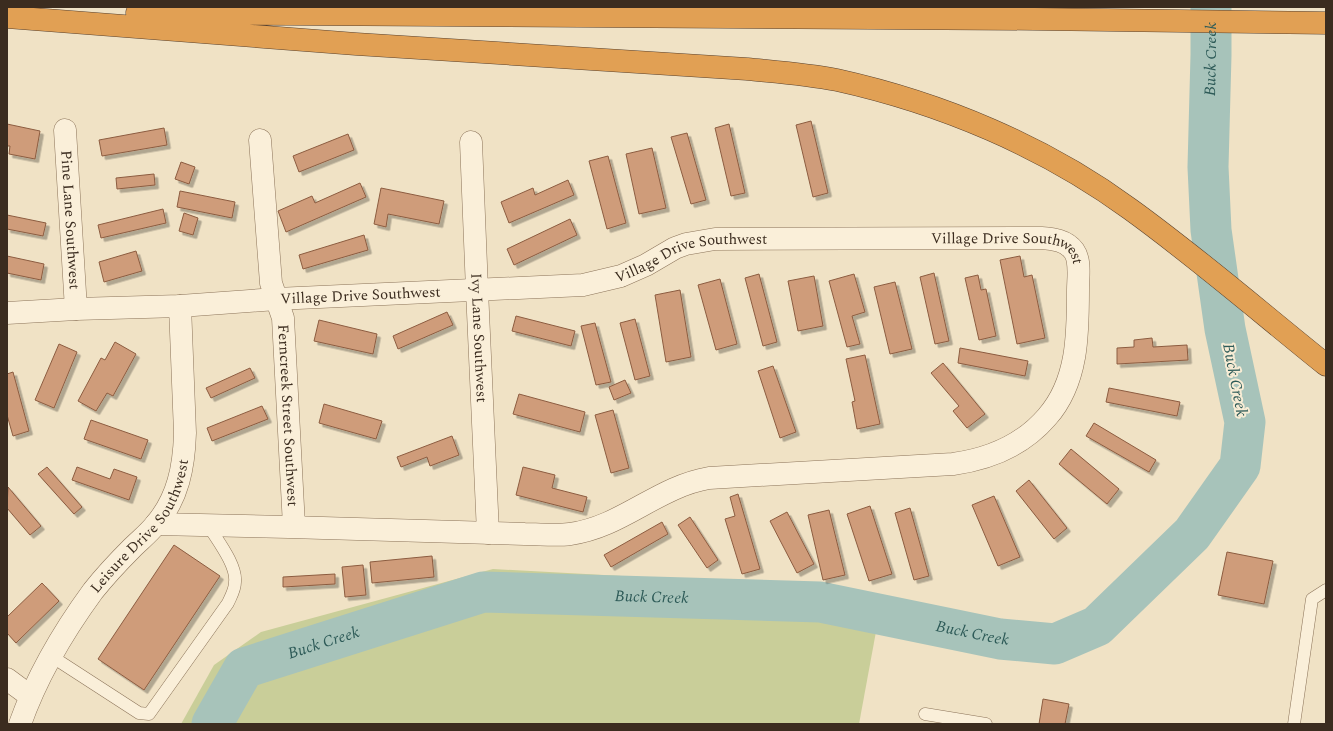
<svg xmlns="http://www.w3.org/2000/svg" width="1333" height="731" font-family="Spectral,serif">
	<defs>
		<filter id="shadow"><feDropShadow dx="3.5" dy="3.5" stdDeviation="0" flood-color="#0004"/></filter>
	</defs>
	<rect width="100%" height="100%" fill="#f0e2c5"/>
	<path fill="#c9ce99" d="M493,569L767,584L882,599L859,724H181L214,665L261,632Z"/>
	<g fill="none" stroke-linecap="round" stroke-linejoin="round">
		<path stroke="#a7c3ba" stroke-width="41" id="s1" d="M212,724L244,668L483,592L820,602L1000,639L1055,644L1097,626L1192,534L1240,466L1245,422L1225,329L1211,230L1208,167L1211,55V7"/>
	</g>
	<path fill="#cf9c7a" stroke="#8c5c40" filter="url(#shadow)" d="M811,121L828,193L813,197L796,125Z
		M7,124L40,131L35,159L9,154L10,146H7Z
		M729,124L745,193L731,196L715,128Z
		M164,128L167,145L102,156L99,140Z
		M687,133L706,200L691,204L671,137Z
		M348,134L354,150L299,172L293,156Z
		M652,148L666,208L639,214L626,154Z
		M608,156L626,223L607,229L589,161Z
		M181,162L195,167L189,184L175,179Z
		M154,174L155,185L117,189L116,178Z
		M568,180L574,195L509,223L501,202L533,188L535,195Z
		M360,183L366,197L286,232L278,211L312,196L315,203Z
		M381,188L444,201L439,224L388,214L386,227L374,224Z
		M180,191L235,202L232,218L177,207Z
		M163,209L166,223L101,238L98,225Z
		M184,213L198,218L193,235L179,231Z
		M7,215L46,223L43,236L7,229Z
		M570,219L577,235L514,265L507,249Z
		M364,235L368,250L303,269L299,255Z
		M136,251L142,271L104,282L99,262Z
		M7,256L44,264L41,280L7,273Z
		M1020,256L1024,277L1032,275L1045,338L1017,344L1000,260Z
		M934,273L949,341L935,344L920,277Z
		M759,274L777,342L763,346L745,278Z
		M854,274L865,312L852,316L860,344L847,347L829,281Z
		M978,275L981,290L986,289L996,336L979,340L965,278Z
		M814,276L823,326L798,331L788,281Z
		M720,279L737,344L716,350L698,285Z
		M895,282L912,349L890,354L874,287Z
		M680,290L691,357L666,362L655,295Z
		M447,312L453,325L398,349L393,336Z
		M516,316L575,331L571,346L512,331Z
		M635,319L650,376L635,380L620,323Z
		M319,320L377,334L373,354L314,341Z
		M595,323L611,382L596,385L581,326Z
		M1152,338L1153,347L1187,345L1188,360L1117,364V348L1134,347V340Z
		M115,342L136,354L113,396L107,393L96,411L78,401L101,358L105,360Z
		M59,344L77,352L54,408L35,400Z
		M960,348L1028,361L1025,376L958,363Z
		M865,355L880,424L857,429L852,402L855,401L846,359Z
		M943,363L985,414L967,428L953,411L959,406L931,373Z
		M773,366L796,432L780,438L758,371Z
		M250,368L255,378L211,398L206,388Z
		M13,372L29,431L13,436L7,415V374Z
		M625,380L631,393L614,400L609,387Z
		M1109,388L1180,402L1177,416L1106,402Z
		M519,394L585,412L580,432L513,414Z
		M324,404L382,421L376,439L319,423Z
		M262,406L268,419L212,441L207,428Z
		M613,410L629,468L611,473L595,415Z
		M91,420L148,440L141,459L84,439Z
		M1094,423L1156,460L1149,472L1086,436Z
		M452,436L459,455L430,466L427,457L401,467L397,457Z
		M1071,449L1119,489L1107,504L1059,464Z
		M47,467L82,507L74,514L38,474Z
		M77,467L110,479L114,469L137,477L129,500L72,480Z
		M523,467L555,475L552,488L587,497L583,512L516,495Z
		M1029,480L1067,528L1054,539L1016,491Z
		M8,487L41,526L30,535L7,508Z
		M738,494L760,569L742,574L725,519L735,516L730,497Z
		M994,496L1020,557L998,566L972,505Z
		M870,506L892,574L869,581L847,514Z
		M910,508L929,576L914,580L895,513Z
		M829,510L845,575L823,580L808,515Z
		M787,512L814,564L797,573L770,521Z
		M690,517L718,560L707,568L678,525Z
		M662,522L668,534L611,567L604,555Z
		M174,545L220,576L144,690L98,659Z
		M1227,552L1273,561L1264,604L1218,595Z
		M432,556L434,577L372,583L370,562Z
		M363,565L366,595L345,597L342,567Z
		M335,574V584L283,587V577Z
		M42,583L59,601L16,643L7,633V617Z
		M1043,699L1069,704L1065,724H1039Z"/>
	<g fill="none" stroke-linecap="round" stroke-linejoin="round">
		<defs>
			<path id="service" d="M51,656L139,713L149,714L228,603C231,596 235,590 235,582C237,565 217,540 208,525
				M925,714L986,724
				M1294,724L1312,599L1326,590"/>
			<g id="minor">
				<path id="s2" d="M65,130L76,309"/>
				<path id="s3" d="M260,140L271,283L283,318L294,526"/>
				<path id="s4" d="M471,142L477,290L488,533"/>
				<path id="s5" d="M7,313L76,309L180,306L276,299L583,285L621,276L646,265L675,248L686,244L715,239L1041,238C1053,239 1066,240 1074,251C1081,261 1078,278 1078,290C1078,334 1078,382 1047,417C1023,445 989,459 953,464L709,478C657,487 622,527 570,534C556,536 540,534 525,534C492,533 458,532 425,531C335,528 246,526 156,524"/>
				<path d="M7,679L30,696"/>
				<path id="s6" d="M20,724C37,676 63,632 93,591C105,576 119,561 132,548C140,540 149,533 156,524C178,498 184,467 185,433L180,306"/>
			</g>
			<path id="motorway" d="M137,13L1035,19L1326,23
				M7,17L356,44L747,69C777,72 807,74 837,80C941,103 1044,146 1130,209C1198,258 1261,313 1326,365"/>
		</defs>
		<use href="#service" stroke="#8c745a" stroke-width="13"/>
		<use href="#minor" stroke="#8c745a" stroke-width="23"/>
		<use href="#motorway" stroke="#59422f" stroke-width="23"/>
		<use href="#service" stroke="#faefd9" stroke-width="12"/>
		<use href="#minor" stroke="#faefd9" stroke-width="22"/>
		<use href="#motorway" stroke="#e1a054" stroke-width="22"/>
	</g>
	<g text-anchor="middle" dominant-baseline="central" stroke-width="4" stroke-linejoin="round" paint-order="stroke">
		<g font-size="15" fill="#3b2c1f" stroke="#f7ecd5">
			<text stroke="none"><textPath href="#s2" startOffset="90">Pine Lane Southwest</textPath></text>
			<text stroke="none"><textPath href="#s5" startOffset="1014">Village Drive Southwest</textPath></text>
			<text stroke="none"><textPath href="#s5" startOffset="690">Village Drive Southwest</textPath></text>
			<text stroke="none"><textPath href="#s5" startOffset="354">Village Drive Southwest</textPath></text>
			<text stroke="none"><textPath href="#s4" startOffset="196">Ivy Lane Southwest</textPath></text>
			<text stroke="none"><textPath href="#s3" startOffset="278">Ferncreek Street Southwest</textPath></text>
			<text stroke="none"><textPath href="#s6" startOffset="234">Leisure Drive Southwest</textPath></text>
		</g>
		<g font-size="16" font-style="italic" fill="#2e5b58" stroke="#f7ecd5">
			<text stroke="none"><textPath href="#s1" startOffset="1563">Buck Creek</textPath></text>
			<text transform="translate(1235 380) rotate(79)">Buck Creek</text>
			<text stroke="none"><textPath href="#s1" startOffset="484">Buck Creek</textPath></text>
			<text stroke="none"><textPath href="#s1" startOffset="808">Buck Creek</textPath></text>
			<text stroke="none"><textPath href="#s1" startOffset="148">Buck Creek</textPath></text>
		</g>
	</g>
	<rect width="1333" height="731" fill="none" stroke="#3b2c1f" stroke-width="16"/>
</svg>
